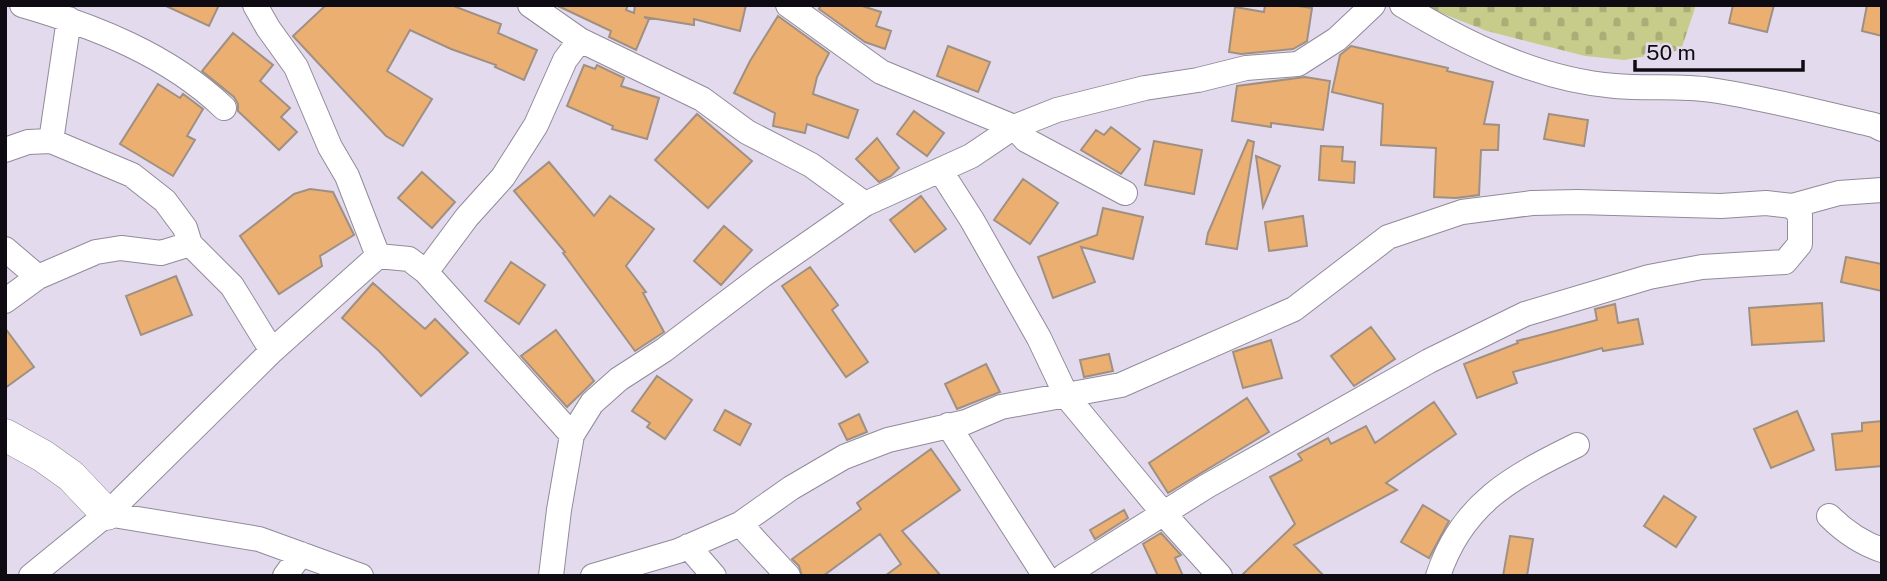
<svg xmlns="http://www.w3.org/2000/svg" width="1887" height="581" font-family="'Public Sans',sans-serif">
	<defs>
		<pattern id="cemetery-stones" width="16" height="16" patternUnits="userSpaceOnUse" patternTransform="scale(1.75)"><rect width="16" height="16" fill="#c8cc8b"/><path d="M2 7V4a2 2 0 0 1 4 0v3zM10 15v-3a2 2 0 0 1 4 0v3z" fill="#abae77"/></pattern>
	</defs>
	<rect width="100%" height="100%" fill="#e3dbed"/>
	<path fill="url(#cemetery-stones)" d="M1420,5H1696L1681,50L1624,60L1585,56L1487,31Z"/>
	<path fill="#ecaf72" stroke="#9f9083" stroke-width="2" d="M164,5H219L209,26Z
		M326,5H451L501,24L498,33L537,50L524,80L495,67L496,65L451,49L410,30L387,71L432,99L403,146L386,136L293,36Z
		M556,5H628L626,10L634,13L635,5H746L740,31L694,19V25L644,17L649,19L636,50L609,37L611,31Z
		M821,5H859L881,12L876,26L891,31L885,49L865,42L819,9Z
		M1265,5H1291L1312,8L1307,41L1293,49L1241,54L1229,52L1235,7L1264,12Z
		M1733,5H1774L1767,32L1729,23Z
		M1867,5H1882V36L1862,31Z
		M778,16L829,53L817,77L813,94L858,110L848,138L807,124L805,133L773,126L775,113L734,93L750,61Z
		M233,33L273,65L260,81L290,108L281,117L297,132L279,150L238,111V104L234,97L202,71Z
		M948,46L990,62L978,92L937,76Z
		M1351,46L1448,68L1447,71L1493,82L1484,124L1499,125L1498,150H1481L1479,195L1456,198L1434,197L1436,148L1381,145L1383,104L1332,92L1340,55Z
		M584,65L595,69L597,65L624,78L621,86L659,98L647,139L612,129L613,126L567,106Z
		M1305,77L1330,81L1323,130L1271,123V127L1232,121L1237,86Z
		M158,84L180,98L183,94L203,109L187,136L195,140L173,176L120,144Z
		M914,111L944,133L927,156L897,134Z
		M697,114L752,161L708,208L655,160Z
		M1549,114L1588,120L1584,146L1544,139Z
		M1111,127L1140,149L1121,174L1081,150L1096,130L1104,135Z
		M877,138L899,168L891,176L879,182L856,159Z
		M1248,140L1254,142L1237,249L1206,244L1208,233Z
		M1154,141L1202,150L1194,194L1145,185Z
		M1321,146L1343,147L1342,161L1355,162L1354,183L1319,180Z
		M1256,156L1280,166L1263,207Z
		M549,162L594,216L610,196L654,229L626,266L646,292L643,293L664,332L635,351L563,253L565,252L514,191Z
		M422,172L455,202L432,228L398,198Z
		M1023,179L1058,203L1030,244L994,220Z
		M310,189L333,192L354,235L320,256L322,266L279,294L240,236L294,194Z
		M921,196L946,229L915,252L890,220Z
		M1103,208L1143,217L1133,259L1081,247L1095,282L1053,298L1038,257L1097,235Z
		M1303,216L1307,246L1269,251L1265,222Z
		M724,226L752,250L721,285L694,261Z
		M1846,257L1882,264V291L1841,282Z
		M511,262L545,285L519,324L485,301Z
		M810,267L838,305L832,310L868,362L846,377L782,286Z
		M176,276L192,315L141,335L126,296Z
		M373,283L425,329L435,319L468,353L421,396L379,351L342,318Z
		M1822,303L1824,341L1752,345L1749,308Z
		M1615,304L1618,323L1638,319L1643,344L1603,351L1602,348L1513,372L1517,383L1477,398L1464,364L1518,343L1517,341L1597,320L1595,309Z
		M1371,327L1395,359L1354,386L1331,356Z
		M5,328L34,367L5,388Z
		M556,330L594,381L567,407L521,356Z
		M1271,340L1282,378L1243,388L1233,352Z
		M1109,354L1113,371L1084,377L1080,360Z
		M986,364L1000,392L957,409L945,384Z
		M657,376L692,400L665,439L647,427L650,423L632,411Z
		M1247,398L1269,432L1168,493L1149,463Z
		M1434,402L1456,434L1386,483L1397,490L1294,545L1324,576H1241L1295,524L1270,477L1302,460L1298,454L1328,438L1331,444L1366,426L1375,443Z
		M725,410L751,424L740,445L714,430Z
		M1797,411L1814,450L1771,468L1754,429Z
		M859,414L867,432L847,440L839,424Z
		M1882,421V466L1836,470L1832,434L1862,431V423Z
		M931,449L960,490L902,531L941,576H885L901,564L880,534L823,576H802L799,566L792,559L861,509L857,503Z
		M1664,496L1696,517L1676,547L1644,526Z
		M1423,505L1449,521L1429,558L1401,542Z
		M1124,510L1128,518L1095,539L1090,530Z
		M1161,533L1181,555L1175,558L1183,576H1158L1143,544Z
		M1510,536L1533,539L1527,576H1503Z"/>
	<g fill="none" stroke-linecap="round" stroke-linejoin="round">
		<defs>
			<path id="minor" d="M22,5C94,26 169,55 224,108
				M255,5L268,28L296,67L330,147L347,176L378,256
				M530,5L580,40L702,99L747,132L811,165L865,204
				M788,5L881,72L1014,127L1026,140L1125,193
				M1402,5C1466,44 1539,80 1615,86C1648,89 1679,85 1711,90C1766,98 1820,113 1874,125L1882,129
				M51,141L69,19
				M5,150L28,142L51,141L132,175L165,201L185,228L190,244
				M940,170L972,220L1039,338L1067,397L1164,514L1220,576
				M1792,206L1839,193L1882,190
				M5,249L38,277
				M426,272L467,217L503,177L536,125L565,60L580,40
				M5,301L38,277L96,252L121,248L161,253L190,244L232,286L272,351
				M948,425L1045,576
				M107,514L259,539L361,576
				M1829,516C1844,531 1861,543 1882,550
				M740,524L788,576
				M688,546L714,576
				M31,576L107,514L272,351L378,256L409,259L426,272L572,435
				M285,576L301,554
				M551,576L559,510L572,435L592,403L619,379L664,350L763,275L865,204L971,156L1014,127L1057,110L1145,88L1198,80L1246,68L1298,64L1337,39L1373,5
				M593,576L678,551L740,524L791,488L844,457L888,440L966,422L1001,407L1121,385L1294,309L1388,237L1462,212L1532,203L1578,202L1721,206L1766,203L1792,206L1800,215V244L1785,262L1702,267L1649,277L1525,314L1429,361L1207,486L1064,576
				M1438,576C1462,503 1512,477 1577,445"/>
			<path id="tertiary" d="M5,435L43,456L71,476L107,514"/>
		</defs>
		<use href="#minor" stroke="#918a9a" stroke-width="26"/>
		<use href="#tertiary" stroke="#918a9a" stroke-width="33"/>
		<use href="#minor" stroke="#fff" stroke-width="24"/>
		<use href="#tertiary" stroke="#fff" stroke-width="32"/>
	</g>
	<rect width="1887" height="581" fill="none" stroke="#0e0c12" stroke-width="14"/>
	<path d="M1635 60v10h168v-10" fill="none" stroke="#0e0c12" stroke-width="3.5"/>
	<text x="1646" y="60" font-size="21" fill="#0e0c12" stroke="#e3dbed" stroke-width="5" paint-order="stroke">50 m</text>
</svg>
